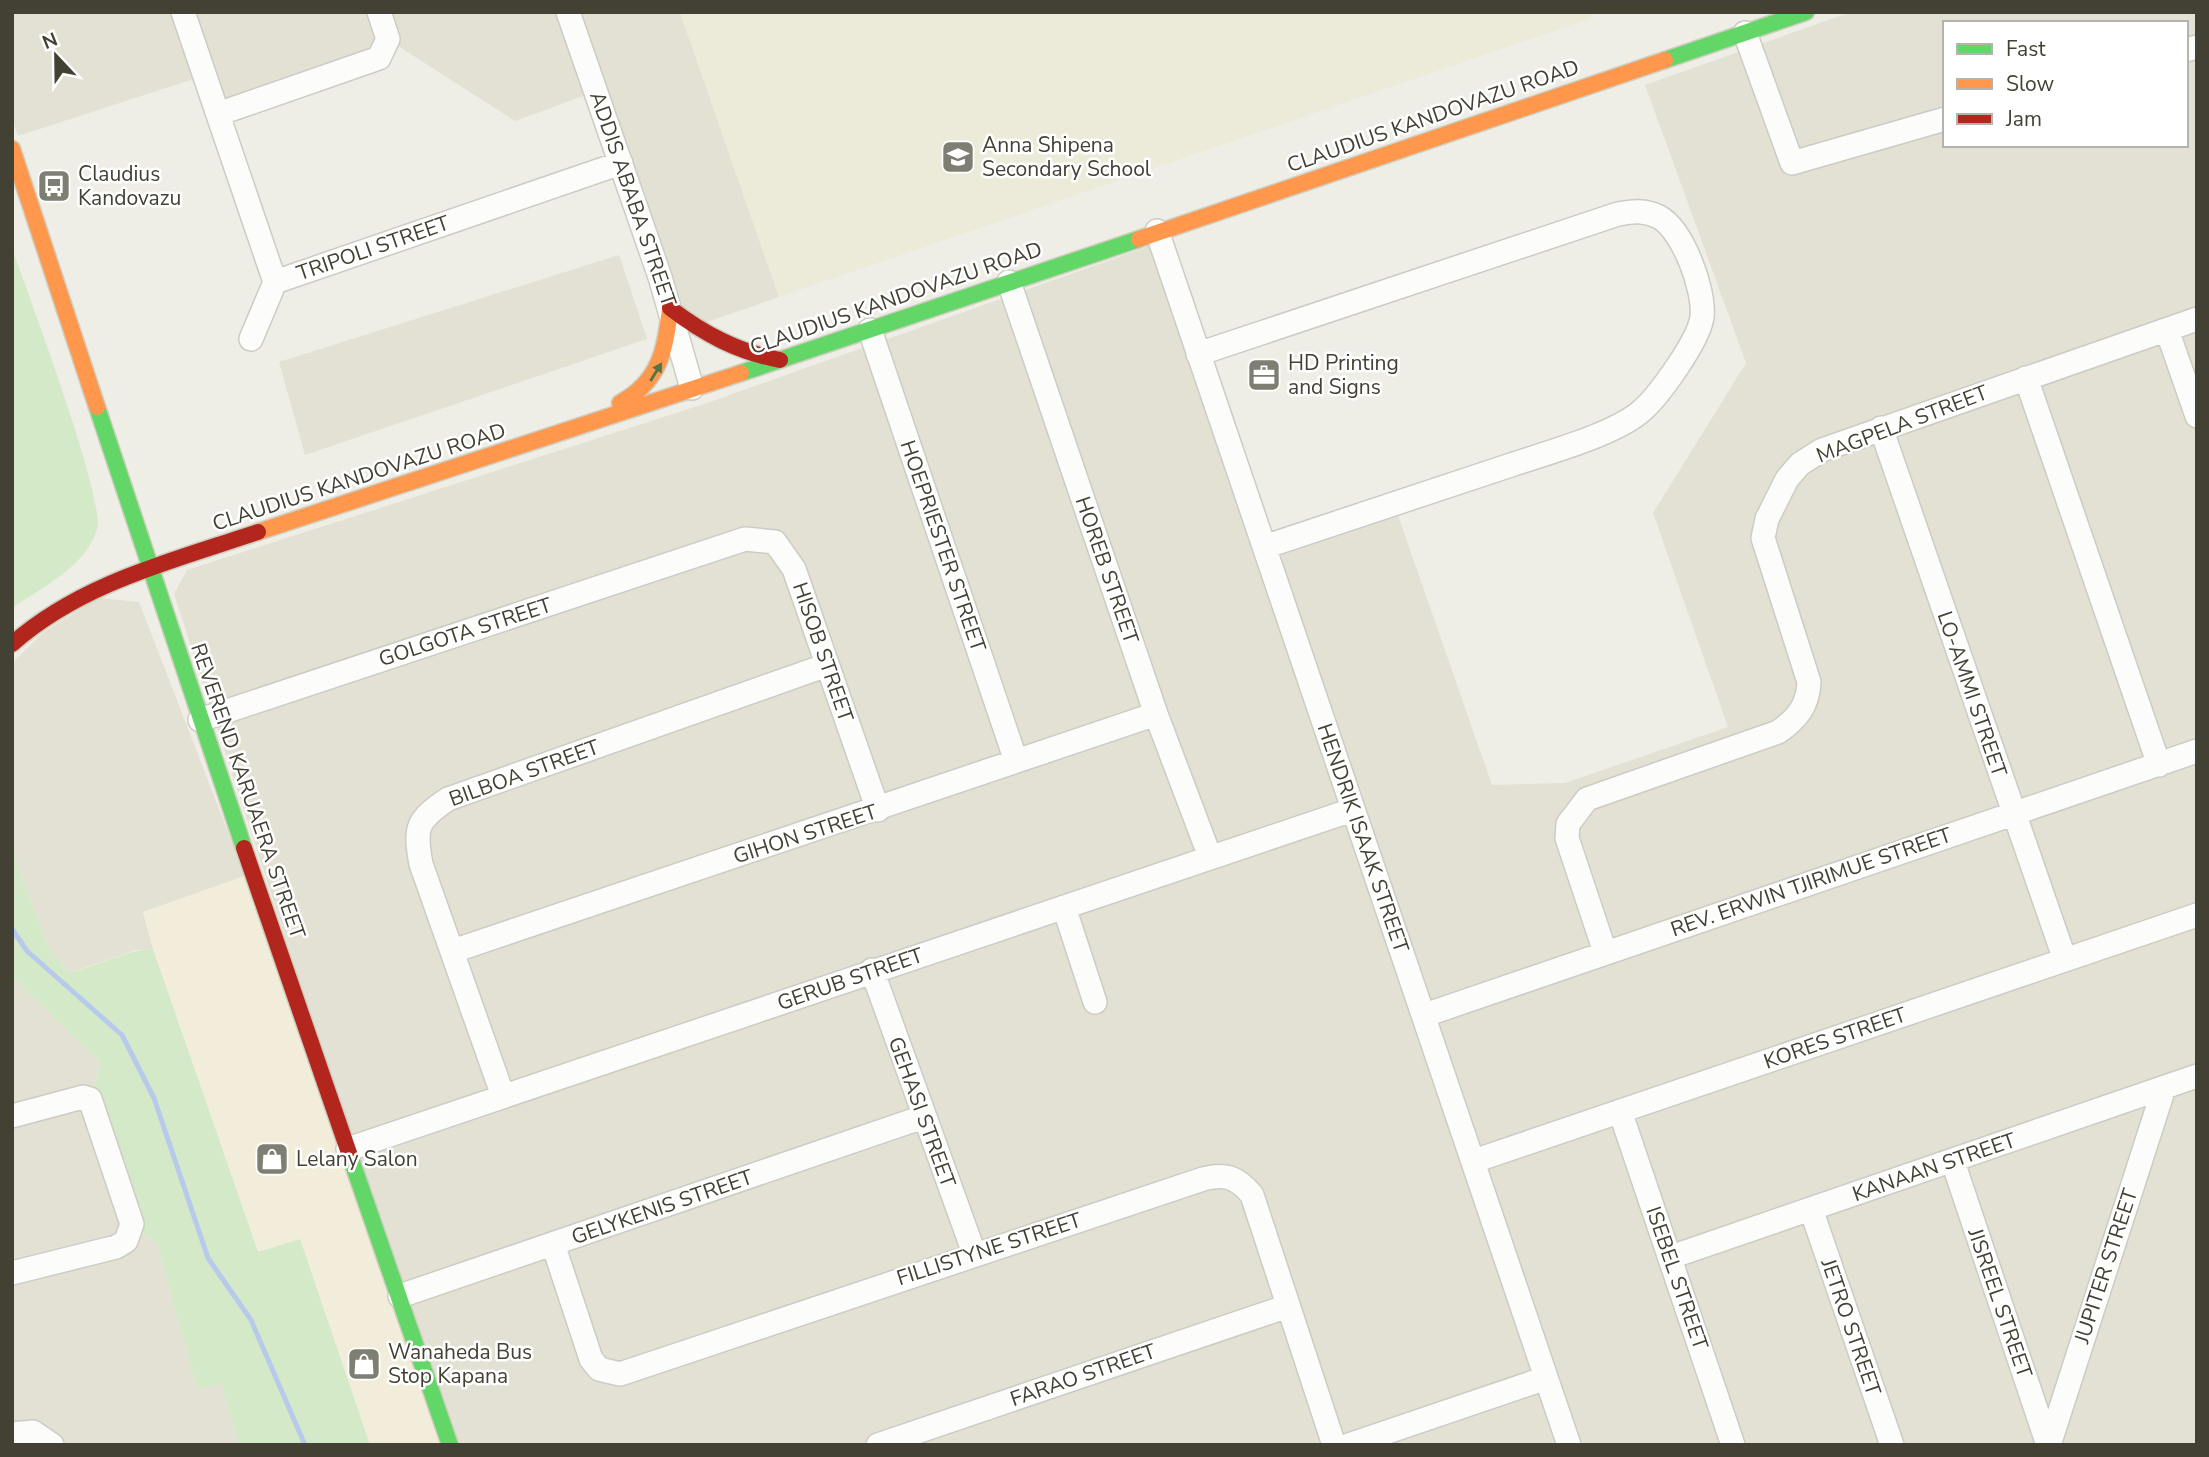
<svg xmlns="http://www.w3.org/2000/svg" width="2209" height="1457" font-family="'Nunito Sans',sans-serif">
	<rect width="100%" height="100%" fill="#eeeee7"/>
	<path fill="#e2e1d4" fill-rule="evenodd" d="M12,12H680L779,297L693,327L670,308L597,91L515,121L398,46L219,105L209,74L18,136L12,119Z
		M1851,12H2197V1445H450L174,594L187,570L707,403L1161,242L1264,547L1394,504L1492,785L1565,783L1728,727L1653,513L1746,363L1645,85ZM1945,23H2186V145H1945Z
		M619,255L647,339L305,455L279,362Z
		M98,598L139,602L245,876L143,912L153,949L135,950L70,973L49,949L12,850V663L44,632Z
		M12,977L101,1063L90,1099L132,1224L157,1244L197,1388L222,1383L238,1445H12Z"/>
	<path fill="#f1edda" d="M253,873L450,1445H370L300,1239L258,1253L153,949L143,912Z"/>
	<path fill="#ecebd9" d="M680,12H1591L1592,18L779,297Z"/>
	<path fill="#d4e9c7" d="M12,248C27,291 106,500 97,529C87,566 41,588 12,608Z
		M12,850L49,949L70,973C98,966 125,950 153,949L258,1252L300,1239L370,1445H238L222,1384L197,1389L157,1244L132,1224L90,1099L101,1063L12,977Z"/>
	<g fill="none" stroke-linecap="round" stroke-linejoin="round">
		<path stroke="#b8caeb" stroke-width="5" d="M12,929L27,951L122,1035L154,1098L208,1258L251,1320L305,1445"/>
		<defs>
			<path id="street" d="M183,12L275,282L621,163
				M568,12L660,277L692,388
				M1745,33L1792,163L1945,119
				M2186,50L2197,47
				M218,114L379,58L388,39L379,12
				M1157,231L1569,1445
				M1009,282L1156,714L1210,857
				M870,330L1016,761
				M2167,330L2197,416
				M251,339L275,282
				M1198,354L1618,214C1633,211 1645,210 1659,217C1683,230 1705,290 1702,317C1699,340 1658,398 1639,413C1610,436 1546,453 1511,465C1428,492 1346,520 1264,547
				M2026,378L2159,765
				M1881,428L2065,960
				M200,720L745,539L775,542L794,569L878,810
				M1064,907L1095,1002
				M453,951L1156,714
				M1605,952L1567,838L1568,824L1587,799L1778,732C1797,719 1808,706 1809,682L1763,538L1767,519L1787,479L1800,464L1822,450L2197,319
				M872,970L974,1253
				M1425,1015L2197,751
				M503,1096L421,864C414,827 417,820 448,799L827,665
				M1620,1111L1733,1445
				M12,1116L83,1097L90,1099L132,1224L126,1241L116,1247L12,1273
				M348,1149L1352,810
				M1474,1161L2197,915
				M1953,1162L2048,1445
				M1811,1209L1892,1445
				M553,1244L591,1359L599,1369L620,1374L1203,1179C1225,1173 1237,1177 1252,1195L1334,1445
				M1671,1257L2197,1076
				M400,1296L923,1117
				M12,1434L33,1432L52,1445
				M878,1445L1288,1306
				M1349,1445L1546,1378
				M2049,1445L2164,1088"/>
			<path id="fast" d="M1665,60L1806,12
				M741,373L1139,239
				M97,407L244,848
				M349,1153L450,1445"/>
			<path id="slow" d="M12,149L97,407
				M1139,239L1665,60
				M620,403C659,382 666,350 670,308
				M258,532L741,373"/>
			<path id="jam" d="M670,308C704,334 738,352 780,360
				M12,644C81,583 172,561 258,532
				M244,848L349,1153"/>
		</defs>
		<use href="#street" stroke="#ccccc5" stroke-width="26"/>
		<use href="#fast" stroke="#cecec0" stroke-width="19"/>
		<use href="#slow" stroke="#cecec0" stroke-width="19"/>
		<use href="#jam" stroke="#cecec0" stroke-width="19"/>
		<use href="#street" stroke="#fcfcfb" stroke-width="23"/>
		<use href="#fast" stroke="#63d668" stroke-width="16"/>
		<use href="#slow" stroke="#ff974d" stroke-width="16"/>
		<use href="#jam" stroke="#b3261e" stroke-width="16"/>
	</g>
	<defs><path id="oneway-solid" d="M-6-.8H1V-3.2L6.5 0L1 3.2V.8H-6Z" transform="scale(1.75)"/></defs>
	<use fill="#4e7546" href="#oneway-solid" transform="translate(656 372) rotate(-58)"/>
	<defs>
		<symbol id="school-square" viewBox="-11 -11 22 22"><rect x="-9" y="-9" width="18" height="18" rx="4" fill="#7f7e73" stroke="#fff"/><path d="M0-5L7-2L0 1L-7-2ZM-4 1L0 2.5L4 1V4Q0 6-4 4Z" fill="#fff"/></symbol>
		<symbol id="bus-square" viewBox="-11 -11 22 22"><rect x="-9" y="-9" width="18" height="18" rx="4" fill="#7f7e73" stroke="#fff"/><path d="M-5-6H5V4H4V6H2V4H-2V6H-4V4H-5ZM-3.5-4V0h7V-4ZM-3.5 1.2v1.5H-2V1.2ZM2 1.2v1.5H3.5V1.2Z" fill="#fff"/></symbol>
		<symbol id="office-square" viewBox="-11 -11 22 22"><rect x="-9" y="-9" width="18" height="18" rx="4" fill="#7f7e73" stroke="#fff"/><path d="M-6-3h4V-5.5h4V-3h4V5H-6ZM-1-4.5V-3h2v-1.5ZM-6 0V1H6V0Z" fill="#fff"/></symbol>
		<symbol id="shop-square" viewBox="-11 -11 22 22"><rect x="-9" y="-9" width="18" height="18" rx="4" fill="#7f7e73" stroke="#fff"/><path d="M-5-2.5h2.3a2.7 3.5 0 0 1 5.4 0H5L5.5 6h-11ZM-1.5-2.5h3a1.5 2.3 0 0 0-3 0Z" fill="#fff"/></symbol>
	</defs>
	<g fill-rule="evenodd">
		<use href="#school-square" x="939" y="138" width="38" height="38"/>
		<use href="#bus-square" x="35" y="167" width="38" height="38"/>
		<use href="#office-square" x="1245" y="356" width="38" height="38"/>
		<use href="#shop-square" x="253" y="1140" width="38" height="38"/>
		<use href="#shop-square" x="345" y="1345" width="38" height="38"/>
	</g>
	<g text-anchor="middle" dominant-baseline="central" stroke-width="5" stroke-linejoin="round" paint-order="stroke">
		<g font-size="21" fill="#434134" stroke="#fff">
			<text transform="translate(1433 116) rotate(-19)">CLAUDIUS KANDOVAZU ROAD</text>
			<text transform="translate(633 199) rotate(71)">ADDIS ABABA STREET</text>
			<text transform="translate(373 248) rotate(-19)">TRIPOLI STREET</text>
			<text transform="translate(896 298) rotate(-19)">CLAUDIUS KANDOVAZU ROAD</text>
			<text transform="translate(1902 424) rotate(-21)">MAGPELA STREET</text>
			<text transform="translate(359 477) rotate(-18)">CLAUDIUS KANDOVAZU ROAD</text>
			<text transform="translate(943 546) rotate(71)">HOEPRIESTER STREET</text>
			<text transform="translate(1107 570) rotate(71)">HOREB STREET</text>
			<text transform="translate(465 632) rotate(-18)">GOLGOTA STREET</text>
			<text transform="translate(823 652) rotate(71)">HISOB STREET</text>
			<text transform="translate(1972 694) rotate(71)">LO-AMMI STREET</text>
			<text transform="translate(524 773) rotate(-20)">BILBOA STREET</text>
			<text transform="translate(248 791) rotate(71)">REVEREND KARUAERA STREET</text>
			<text transform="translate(805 834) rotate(-18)">GIHON STREET</text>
			<text transform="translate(1363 838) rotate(71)">HENDRIK ISAAK STREET</text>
			<text transform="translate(1811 882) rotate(-19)">REV. ERWIN TJIRIMUE STREET</text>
			<text transform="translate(850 979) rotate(-19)">GERUB STREET</text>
			<text transform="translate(1835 1038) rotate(-19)">KORES STREET</text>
			<text transform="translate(922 1112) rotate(70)">GEHASI STREET</text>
			<text transform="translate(1934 1167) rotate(-19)">KANAAN STREET</text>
			<text transform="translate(662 1207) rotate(-19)">GELYKENIS STREET</text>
			<text transform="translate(989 1249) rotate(-18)">FILLISTYNE STREET</text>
			<text transform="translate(2106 1266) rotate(-72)">JUPITER STREET</text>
			<text transform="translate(1677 1278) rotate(71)">ISEBEL STREET</text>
			<text transform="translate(2000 1303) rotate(71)">JISREEL STREET</text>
			<text transform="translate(1851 1327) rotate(71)">JETRO STREET</text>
			<text transform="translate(1083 1375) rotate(-19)">FARAO STREET</text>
		</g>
		<g font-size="21" fill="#434134" stroke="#fff" text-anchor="start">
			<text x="982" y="145">Anna Shipena<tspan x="982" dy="24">Secondary School</tspan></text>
			<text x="78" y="174">Claudius<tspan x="78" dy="24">Kandovazu</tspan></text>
			<text x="1288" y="363">HD Printing<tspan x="1288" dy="24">and Signs</tspan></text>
			<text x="296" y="1159">Lelany Salon</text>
			<text x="388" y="1352">Wanaheda Bus<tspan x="388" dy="24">Stop Kapana</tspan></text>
		</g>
	</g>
	<rect width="2209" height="1457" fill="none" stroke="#434134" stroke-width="28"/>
	<rect x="1943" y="21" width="245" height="126" fill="#ffffff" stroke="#b4b3ae" stroke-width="2"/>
	<rect x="1957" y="44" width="35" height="10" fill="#63d668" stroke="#b4b3ae" stroke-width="2"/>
	<text x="2006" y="56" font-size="21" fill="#434134">Fast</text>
	<rect x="1957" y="79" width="35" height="10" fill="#ff974d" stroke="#b4b3ae" stroke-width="2"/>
	<text x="2006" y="91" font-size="21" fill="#434134">Slow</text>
	<rect x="1957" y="114" width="35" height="10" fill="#b3261e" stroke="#b4b3ae" stroke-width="2"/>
	<text x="2006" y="126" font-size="21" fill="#434134">Jam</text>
	<g transform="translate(56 56) rotate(338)" stroke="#ffffff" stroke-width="5" paint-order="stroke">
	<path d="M0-5L12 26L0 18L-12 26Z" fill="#434134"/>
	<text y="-10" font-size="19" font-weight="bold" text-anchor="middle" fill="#434134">N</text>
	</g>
</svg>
